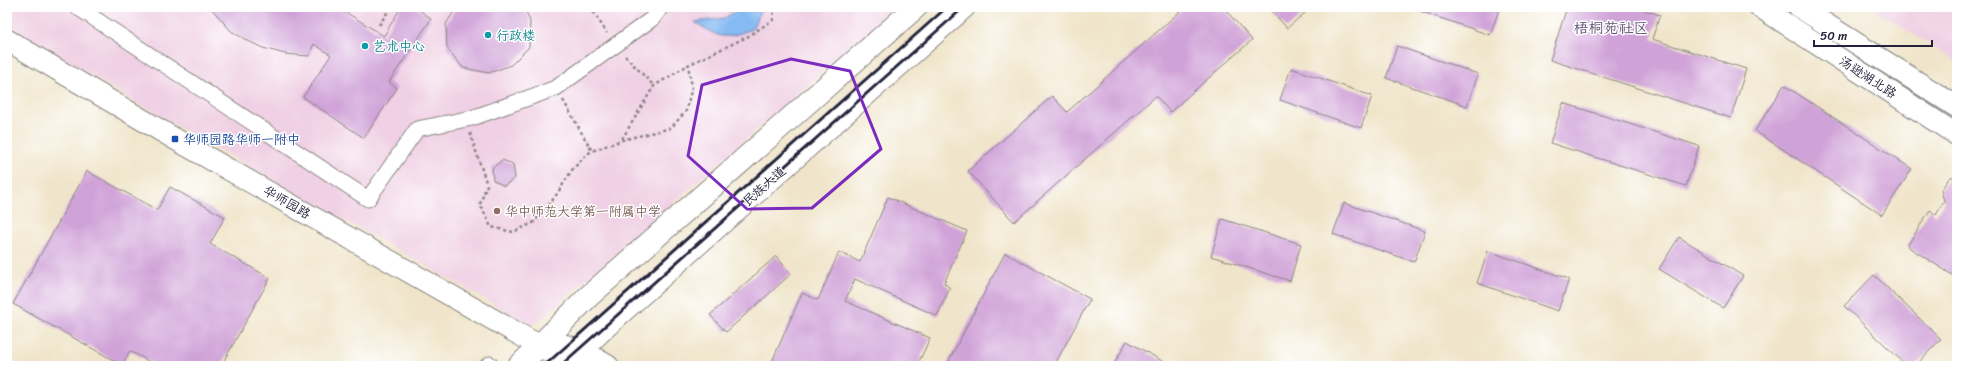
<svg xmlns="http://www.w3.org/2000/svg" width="1964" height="373" font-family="Sriracha,'LXGW WenKai TC',sans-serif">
	<rect width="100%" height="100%" fill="#fff"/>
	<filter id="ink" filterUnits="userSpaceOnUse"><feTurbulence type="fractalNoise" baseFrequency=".025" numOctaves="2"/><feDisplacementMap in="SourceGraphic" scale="8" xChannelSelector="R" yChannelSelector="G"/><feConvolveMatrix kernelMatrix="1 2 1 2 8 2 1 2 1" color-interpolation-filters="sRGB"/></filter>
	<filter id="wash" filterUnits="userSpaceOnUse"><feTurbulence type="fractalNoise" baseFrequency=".012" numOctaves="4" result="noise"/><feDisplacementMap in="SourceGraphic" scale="16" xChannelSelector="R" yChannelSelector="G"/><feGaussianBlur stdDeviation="0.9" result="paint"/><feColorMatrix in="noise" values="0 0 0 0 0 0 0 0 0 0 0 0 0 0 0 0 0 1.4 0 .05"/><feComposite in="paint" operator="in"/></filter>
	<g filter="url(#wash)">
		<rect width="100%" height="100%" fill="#f0e5ca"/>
		<path fill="#f0d0e4" d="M7,7H896L539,321L531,325L133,101L7,24Z
			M1870,7H1957V62Z"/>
		<path fill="#85baf3" stroke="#546e97" d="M743,7H762L752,29C723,40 721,39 695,22L724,18Z"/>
		<g id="blocks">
			<path fill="#d0a3d8" d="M210,7H351L347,13L384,36L401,7H415L431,19L389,82L397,88L364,138L303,97L331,55L314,44L309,56L285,54L263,48L248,41L231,31Z
				M457,7H524L530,21L529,47L511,65L489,73L463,68L447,48L446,24Z
				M1185,7H1223L1252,40L1170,112L1156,96L1014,222L968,171L1052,96L1067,112Z
				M1268,7H1312L1287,28Z
				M1408,7H1500L1490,35Z
				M1567,7H1635L1660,15L1652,39L1746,69L1731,118L1550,60Z
				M1397,46L1478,74L1467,106L1386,78Z
				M1291,68L1372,96L1361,128L1280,100Z
				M1784,85L1912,169L1882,215L1755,131Z
				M1563,103L1699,146L1686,186L1550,143Z
				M502,160L513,164L515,178L504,186L493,180L492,168Z
				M87,171L157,210L170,187L225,217L210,244L270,278L221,366H157L130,351L122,365L13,304Z
				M1950,177H1957V210L1953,216L1957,218V278L1907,246L1930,210L1936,215L1944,201L1941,190Z
				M888,197L967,231L944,283L950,288L937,316L855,279L845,301L930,338L917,366H770L802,293L818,300L839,252L860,262Z
				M1344,203L1425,231L1414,262L1333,234Z
				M1222,219L1301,244L1290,281L1211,256Z
				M1679,237L1743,276L1723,308L1659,269Z
				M1488,251L1569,279L1558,311L1477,283Z
				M1005,253L1090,299L1054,366H946Z
				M776,256L791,274L726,332L710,315Z
				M1874,275L1941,339L1915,366H1907L1844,306Z
				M1127,341L1171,366H1113Z"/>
		</g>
	</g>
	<g filter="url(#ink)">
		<use href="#blocks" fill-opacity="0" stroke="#898482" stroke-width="1"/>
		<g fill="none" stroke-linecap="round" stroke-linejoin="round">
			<defs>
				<path id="street" d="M77,7L368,199L417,129L472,118L556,88L653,18L661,7
					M487,366L490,364"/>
				<path id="secondary" d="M1760,7L1957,135
					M1799,7L1957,107
					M7,40L175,139L575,366
					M564,345L581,350L608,366"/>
				<path id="primary" d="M519,366L589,296L916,7
					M564,366L616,317L964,7"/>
			</defs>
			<use href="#street" stroke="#898482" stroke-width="17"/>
			<use href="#secondary" stroke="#898482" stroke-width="23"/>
			<use href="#primary" stroke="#898482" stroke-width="24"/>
			<path stroke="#898482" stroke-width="2.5" stroke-dasharray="3 3" stroke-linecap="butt" d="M590,7L607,33
				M379,25L391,7
				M625,56L654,86
				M563,100L592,151
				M470,133L487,185L480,204L491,227L513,232L533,223L555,197L572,170L586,155L592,151L622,140L671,128L686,111L692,87L688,65L747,37L773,20L774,7
				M622,139L654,86L688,65"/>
			<use href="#street" stroke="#fff" stroke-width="15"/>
			<use href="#secondary" stroke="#fff" stroke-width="21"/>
			<use href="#primary" stroke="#fff" stroke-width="22"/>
			<path stroke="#22223b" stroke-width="3" d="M544,366L947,7
				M560,366L964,7"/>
		</g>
	</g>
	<path fill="none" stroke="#7b2cbf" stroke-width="3" stroke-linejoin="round" d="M791,59L850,71L881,149L812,208L747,209L688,156L702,85Z"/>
	<g fill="#0f9aa8" stroke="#fff" stroke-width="1.5">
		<circle cx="488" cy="35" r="4"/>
		<circle cx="365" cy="46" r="4"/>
	</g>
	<rect fill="#1a4fb4" stroke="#fff" stroke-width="1.5" x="171" y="135" width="8" height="8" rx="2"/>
	<circle fill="#8d6e63" stroke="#fff" stroke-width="1.5" cx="497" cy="211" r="4"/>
	<g text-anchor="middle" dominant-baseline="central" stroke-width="3" stroke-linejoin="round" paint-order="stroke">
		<g font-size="13" fill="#0d838f" stroke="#fff" text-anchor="start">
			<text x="496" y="35">行政楼</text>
			<text x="373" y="46">艺术中心</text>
		</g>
		<g font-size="13" fill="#22223b" stroke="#fff">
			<text transform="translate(1868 77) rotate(33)">汤逊湖北路</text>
			<text transform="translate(764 186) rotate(-42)">民族大道</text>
			<text transform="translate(287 202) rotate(30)">华师园路</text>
		</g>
		<g font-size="13" fill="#164399" stroke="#fff" text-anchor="start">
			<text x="183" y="139">华师园路华师一附中</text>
		</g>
		<g font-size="13" fill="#785e54" stroke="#fff" text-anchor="start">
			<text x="505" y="211">华中师范大学第一附属中学</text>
		</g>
		<g font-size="15" fill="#5f4f72" stroke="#fff">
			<text x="1611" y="28">梧桐苑社区</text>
		</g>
	</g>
	<rect width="1964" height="373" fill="none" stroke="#fff" stroke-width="24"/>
	<path d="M1814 40v6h118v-6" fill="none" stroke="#22223b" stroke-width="2"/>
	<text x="1820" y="40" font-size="12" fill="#22223b" stroke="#ffffff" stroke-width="3" paint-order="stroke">50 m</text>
</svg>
